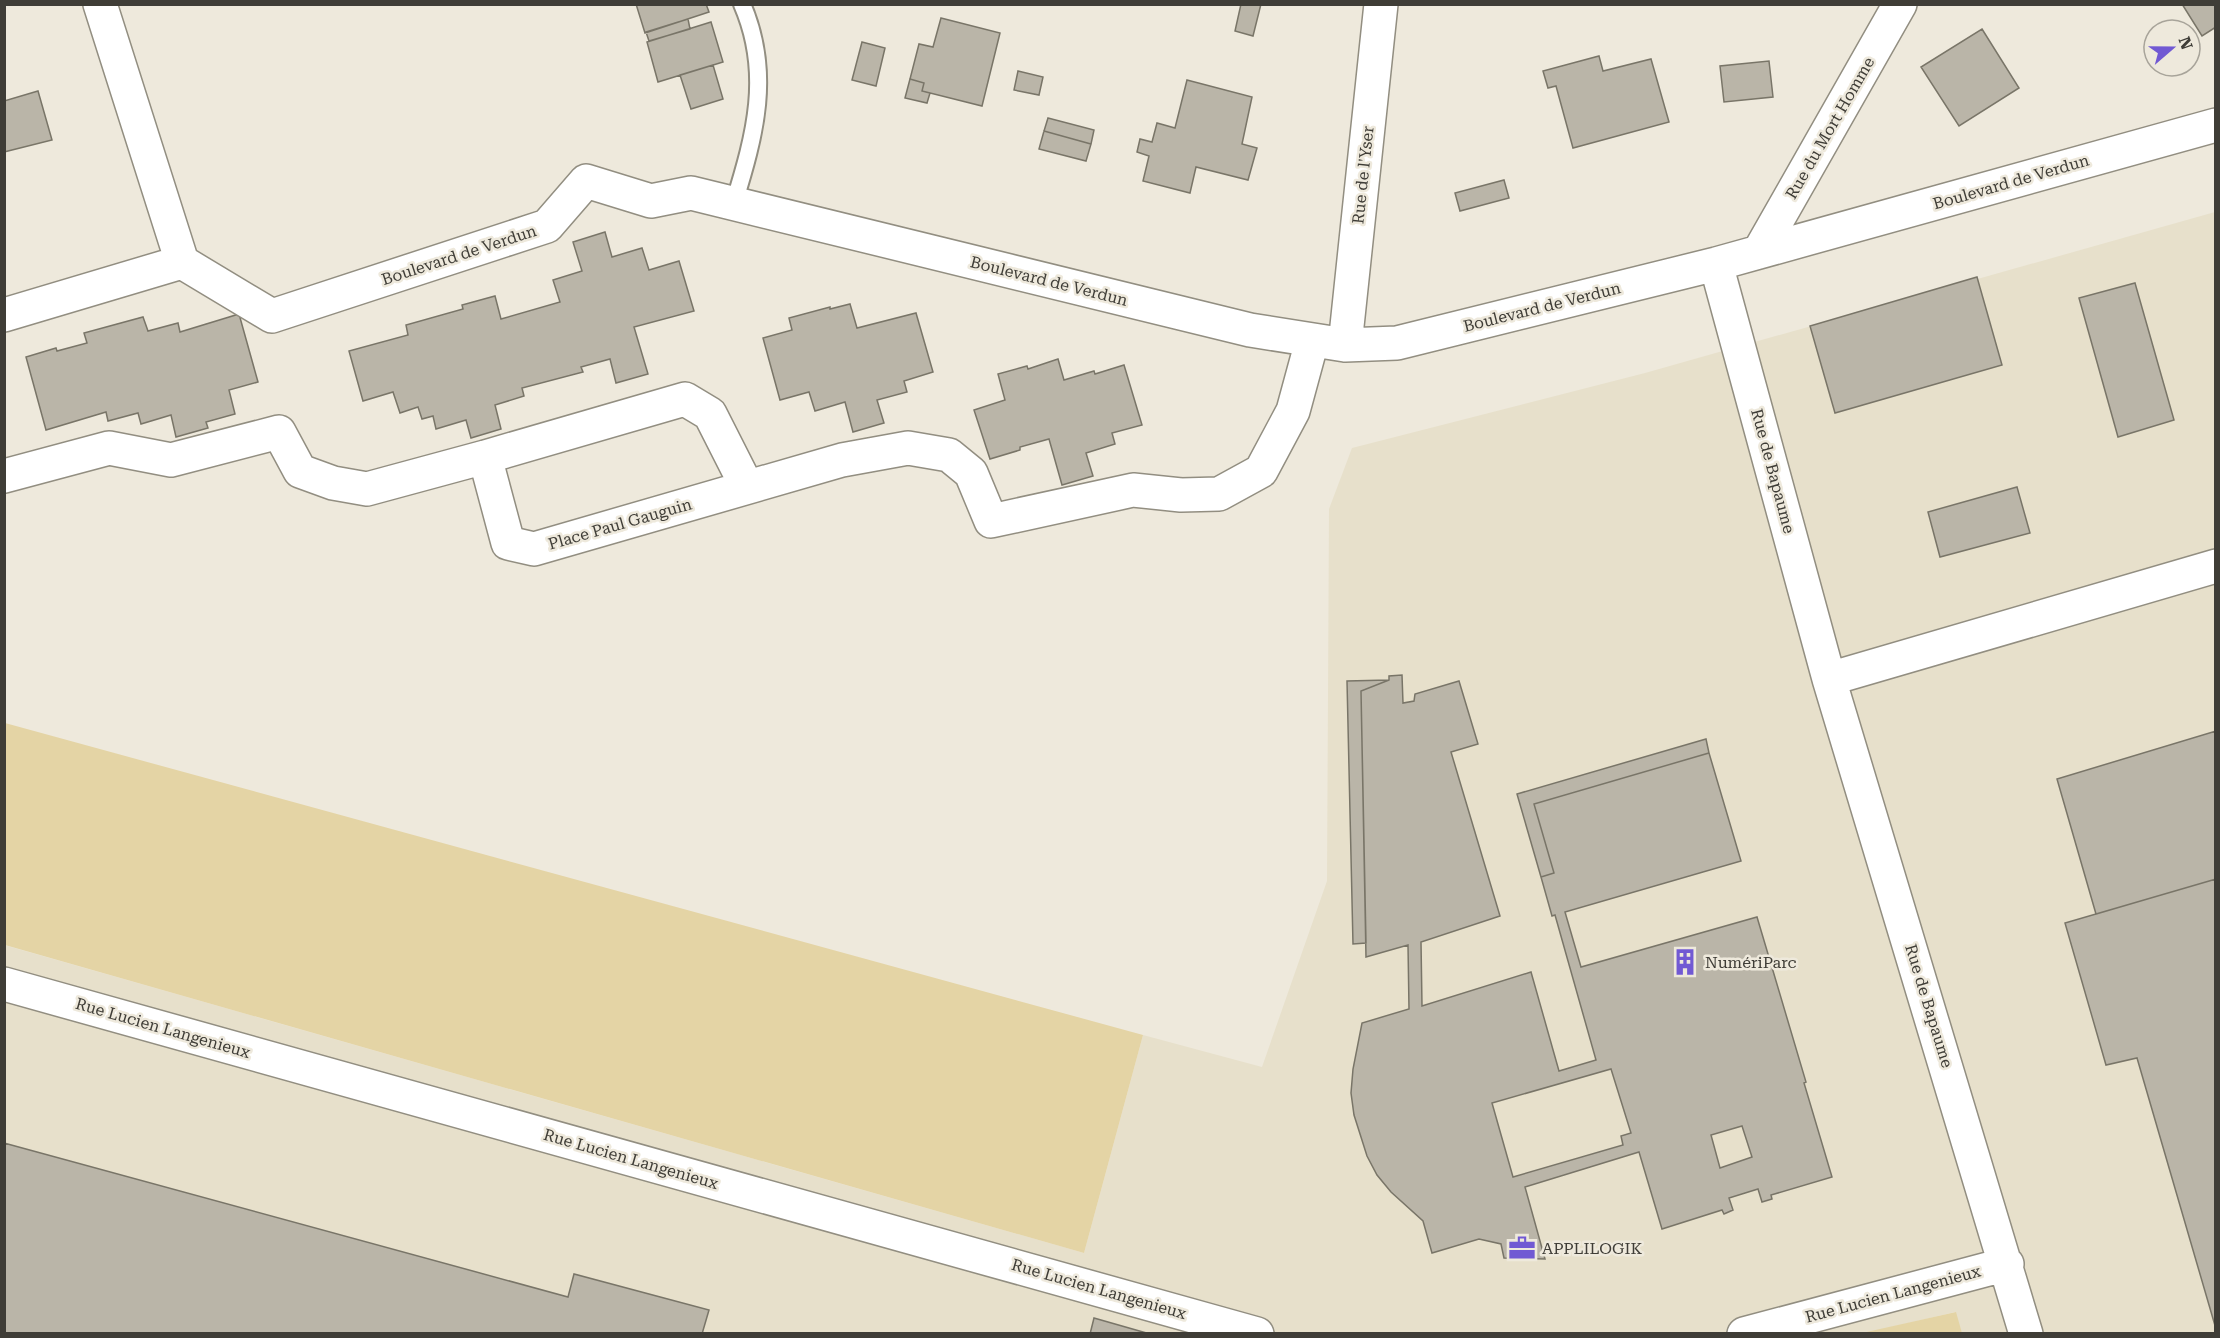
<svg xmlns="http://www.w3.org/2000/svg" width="2220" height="1338" font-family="'Roboto Serif',serif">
	<rect width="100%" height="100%" fill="#eee9dc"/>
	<path fill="#e7e0cb" d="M2215,212V1333H1962L1955,1312L1862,1334L5,1333L4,945L1084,1253L1143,1035L1262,1067L1327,881L1329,509L1352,448L1645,373Z"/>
	<path fill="#e4d4a5" d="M5,723L1143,1035L1084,1253L5,945Z
		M1956,1312L1962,1333H1862Z"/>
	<path fill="#bab5a8" stroke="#797568" stroke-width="1.5" fill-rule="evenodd" d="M636,4H706L709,12L645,33Z
		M1241,4H1261L1253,36L1235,31Z
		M2182,4H2216V27L2202,36Z
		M941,18L1000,33L982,106L922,91L924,83L910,79L919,44L933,47Z
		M688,19L690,29L649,41L646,32Z
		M711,22L723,62L658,82L647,42Z
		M1982,29L2019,88L1959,126L1921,67Z
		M862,42L885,48L876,86L852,80Z
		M1599,56L1603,71L1651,59L1669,122L1573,148L1556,86L1548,88L1543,71Z
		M1769,61L1773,97L1724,102L1720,66Z
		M713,65L723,99L691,109L680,75Z
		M1018,71L1043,77L1039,95L1014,90Z
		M910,79L924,83L922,91L930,93L927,103L905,98Z
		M1187,80L1252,97L1242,144L1257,148L1248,180L1196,167L1190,193L1143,181L1149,156L1137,152L1140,139L1152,142L1157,123L1175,128Z
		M38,91L52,140L4,152V101Z
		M1048,118L1094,130L1091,144L1044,131Z
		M1044,131L1091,144L1086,161L1039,149Z
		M1504,180L1509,198L1460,211L1455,193Z
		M605,232L612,257L642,248L649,270L679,261L694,311L634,327L648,374L616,383L610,359L581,367L583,372L522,388L524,396L495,405L501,429L471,438L466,420L436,429L433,416L422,419L418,407L400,413L393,392L363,401L349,351L408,335L406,325L463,309L462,305L495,296L501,319L560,302L553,280L582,271L573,242Z
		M1977,277L2002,365L1835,413L1810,326Z
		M2135,283L2174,420L2118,437L2079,298Z
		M850,304L857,328L916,313L933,372L904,381L907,392L877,400L884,423L853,432L845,402L815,411L809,392L780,400L763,338L792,330L789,318L830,307V309Z
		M239,314L258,382L229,390L235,414L206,422L208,428L176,437L171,415L141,424L138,413L108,421L106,412L46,430L26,357L56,348L57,351L87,343L84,333L143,317L148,331L178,323L180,332Z
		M1058,359L1064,380L1094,371L1095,374L1124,365L1142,425L1112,433L1115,444L1086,453L1093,476L1062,485L1049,439L1020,447V450L990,459L974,410L1005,400L998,374L1027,366L1028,369Z
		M2017,487L2030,533L1940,557L1928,512Z
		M1402,675L1403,703L1414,701L1415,694L1459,681L1478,744L1451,752L1500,916L1421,942L1422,1006L1531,972L1559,1071L1596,1060L1555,915L1552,916L1541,877L1554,873L1534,804L1709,753L1741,861L1565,912L1581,967L1757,917L1806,1082L1804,1083L1832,1177L1771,1195L1772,1199L1762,1202L1758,1189L1729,1198L1733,1210L1724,1214L1722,1210L1662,1229L1639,1152L1525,1187L1545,1259L1504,1258L1501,1244L1479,1239L1432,1253L1423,1221L1391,1192L1377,1175L1367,1156L1354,1115L1351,1093L1353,1069L1362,1023L1409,1009L1408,945L1366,957L1361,691L1389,680V676ZM1611,1069L1631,1133L1621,1136L1623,1145L1513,1177L1492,1103ZM1742,1126L1752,1157L1720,1168L1711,1135Z
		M1389,680L1361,691L1366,943L1353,944L1347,681Z
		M2216,731V879L2096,914L2057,779Z
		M1706,739L1709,753L1534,804L1554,873L1541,877L1517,794Z
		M2216,879V1329L2137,1058L2106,1065L2065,923Z
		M4,1143L568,1297L574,1274L709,1310L702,1334H4Z
		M1094,1318L1150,1334H1090Z"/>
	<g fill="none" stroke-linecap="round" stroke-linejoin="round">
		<defs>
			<path id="service" d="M734,203C755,135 772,73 742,4"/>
			<path id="minor" d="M100,4L182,262L272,316L547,226L586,181L651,201L691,193L1250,330L1345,345L1397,343L1716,264L2216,125
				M1759,252L1900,4
				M1716,264L1829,679L2026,1334
				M4,315L182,262
				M1345,345L1381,4
				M485,457L685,399L710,414L747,487
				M4,476L109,448L171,460L279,432L300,471L333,483L367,489L485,457L508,543L534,549L842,460L908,448L949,455L971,473L991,521L1133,490L1181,495L1219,494L1261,471L1293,411L1312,341
				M1829,679L2216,566
				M4,984L1257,1334
				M1744,1334L2007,1264"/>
		</defs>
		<use href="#service" stroke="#928e81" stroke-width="20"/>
		<use href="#minor" stroke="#928e81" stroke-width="36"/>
		<use href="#service" stroke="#fff" stroke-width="16"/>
		<use href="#minor" stroke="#fff" stroke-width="33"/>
	</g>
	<defs>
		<symbol id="building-bare" viewBox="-9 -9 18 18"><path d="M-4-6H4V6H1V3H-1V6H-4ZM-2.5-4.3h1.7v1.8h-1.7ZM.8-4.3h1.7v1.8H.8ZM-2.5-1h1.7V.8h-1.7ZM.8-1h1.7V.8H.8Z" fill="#7159d3" stroke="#eee9dc" stroke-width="2.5" paint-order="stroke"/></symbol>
		<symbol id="office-bare" viewBox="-9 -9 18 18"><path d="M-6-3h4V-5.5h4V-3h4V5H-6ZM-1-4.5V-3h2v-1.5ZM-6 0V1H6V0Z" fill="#7159d3" stroke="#eee9dc" stroke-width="2.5" paint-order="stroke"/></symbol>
	</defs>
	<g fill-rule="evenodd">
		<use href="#building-bare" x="1666" y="943" width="38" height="38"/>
		<use href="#office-bare" x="1503" y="1229" width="38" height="38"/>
	</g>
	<g text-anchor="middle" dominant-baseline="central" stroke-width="5" stroke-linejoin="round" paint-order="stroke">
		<g font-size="16" fill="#3f3d37" stroke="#eee9dc">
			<text transform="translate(1830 128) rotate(-60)">Rue du Mort Homme</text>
			<text transform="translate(1363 175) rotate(-84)">Rue de l'Yser</text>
			<text transform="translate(2011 182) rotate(-16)">Boulevard de Verdun</text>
			<text transform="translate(459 255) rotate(-18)">Boulevard de Verdun</text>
			<text transform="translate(1049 281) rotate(14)">Boulevard de Verdun</text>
			<text transform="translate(1542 307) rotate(-14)">Boulevard de Verdun</text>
			<text transform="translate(1773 471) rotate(75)">Rue de Bapaume</text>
			<text transform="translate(620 524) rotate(-16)">Place Paul Gauguin</text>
			<text transform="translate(1929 1006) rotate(73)">Rue de Bapaume</text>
			<text transform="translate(163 1028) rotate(16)">Rue Lucien Langenieux</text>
			<text transform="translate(631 1159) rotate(16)">Rue Lucien Langenieux</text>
			<text transform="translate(1099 1289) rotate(16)">Rue Lucien Langenieux</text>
			<text transform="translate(1893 1294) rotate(-15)">Rue Lucien Langenieux</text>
		</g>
		<g font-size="16" fill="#3f3d37" stroke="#eee9dc" text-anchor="start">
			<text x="1705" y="962">NumériParc</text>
			<text x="1542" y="1248">APPLILOGIK</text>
		</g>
	</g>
	<rect width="2220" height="1338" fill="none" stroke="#3f3d37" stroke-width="12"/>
	<g transform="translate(2172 48) rotate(70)"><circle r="28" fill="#eee9dc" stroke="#a8a49a" stroke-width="1.5"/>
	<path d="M0-4.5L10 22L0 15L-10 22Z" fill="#7159d3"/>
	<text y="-9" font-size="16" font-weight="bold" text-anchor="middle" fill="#3f3d37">N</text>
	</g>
</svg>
